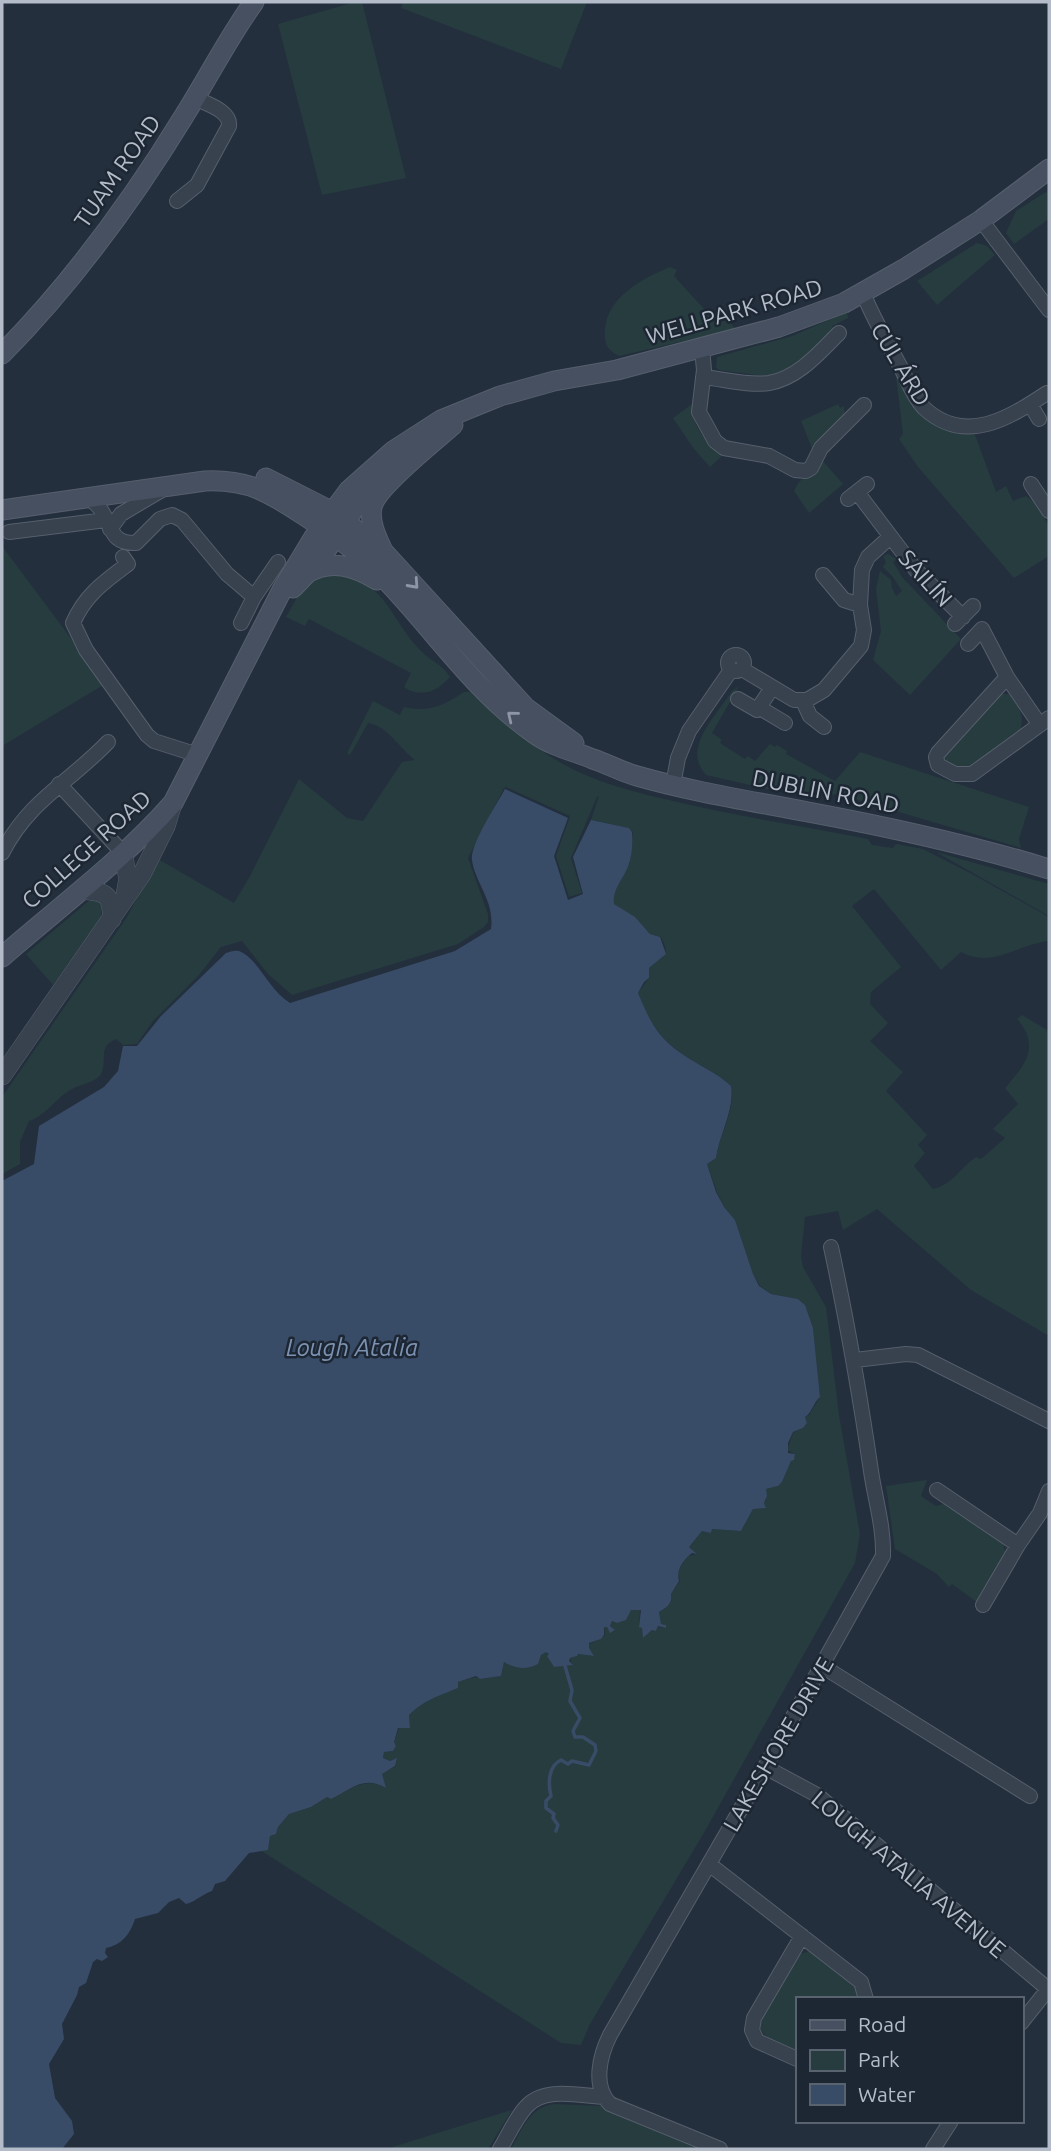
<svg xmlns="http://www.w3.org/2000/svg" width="1051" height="2151" font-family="Ubuntu,sans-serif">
	<rect width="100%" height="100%" fill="#242f3e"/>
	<path fill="#263c3f" d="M355,2H362L406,178L322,195L278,24Z
		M403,2H587L561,69L401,8Z
		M1049,190V219L1014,244L1006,233L1016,211Z
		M977,243L987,246L995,255L937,305L917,281Z
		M670,267L677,270L674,276L715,321L722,314L736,329L619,356C606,349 604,343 605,329C608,296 642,279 670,267Z
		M847,312L848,318L832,326L835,331L791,367L777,373L763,376L719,370L716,367L717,357L792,336Z
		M895,368L915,408L974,432L996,492L1006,486L1013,501L1026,496L1034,502L1049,526V556L1014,578L918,467L899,439L903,434Z
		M692,404C692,428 706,442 724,454L710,467L694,449L673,418Z
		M838,404L840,408L844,406L845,417L813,451L801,421Z
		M822,460L843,484L809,513L794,491C796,487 798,483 801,480C810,472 817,476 822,460Z
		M2,546L105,684L2,746Z
		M888,554L896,559L893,562L902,577L961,639L910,695L873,660L881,631L876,589L880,571L891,580L892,588L896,596L902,591L892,576L883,567L886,562L883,556Z
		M333,574C388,581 388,617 421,651C431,661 442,664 450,677C438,691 421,699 404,687L411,673L309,619L305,626L286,617L299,594L313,578Z
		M739,686L712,733L722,740L720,743L745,759L748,756L755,761L770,744L775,747L777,745L787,751L786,754L835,781L860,752L1029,807L1019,839L1021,848L841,795L772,790L706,775C681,748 717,715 732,691Z
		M464,692H470C499,718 529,745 563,764C595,782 633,792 669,800C734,816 802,826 868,839L872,845L893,848L896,844L923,849L972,874L1049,917V941C1018,944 993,969 961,952L941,970L874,889L852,906L901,967L871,992L870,1004L888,1023L870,1041L903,1072L886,1091L927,1135L918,1145L925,1153L914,1166L933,1189C952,1185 960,1168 976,1157L981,1159L1005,1138L993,1129L1018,1104L1005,1088C1025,1065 1041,1046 1017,1019L1022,1015L1049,1031V1336L971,1290L877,1209L843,1230L838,1211L805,1217L801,1256L803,1267L826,1307L839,1415L860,1534L855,1563L705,1831L590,2024L581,2045L561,2043L260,1850H268L270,1836L276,1834L278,1827L289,1814L311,1807L327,1797L331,1799C351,1789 365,1776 386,1788L381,1774L395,1767L397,1759L390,1761L383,1758L384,1752L393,1751L396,1746L394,1742L399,1728H410L409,1715C426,1699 437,1697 458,1688L457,1682L476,1677L480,1679L501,1676L504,1662C515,1669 526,1670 538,1664L541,1655L546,1652L549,1654L547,1656L554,1667L572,1665L570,1658L577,1656V1654L594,1656L589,1649V1644L601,1639L605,1635L604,1627H607L610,1632L615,1631L610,1626L612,1621L617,1623L626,1620L630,1610H640L639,1627H642L643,1638L652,1630L656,1631L658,1627L666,1628V1625L661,1624L659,1612C667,1608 674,1603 671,1594L680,1581C676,1571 682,1564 688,1556L697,1554L689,1547L702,1531L711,1533L712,1529L741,1531L753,1509L766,1508L764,1503L766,1500V1489L778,1486L782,1482L791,1461L794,1460L795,1454L787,1450L793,1433L803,1428L807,1423L805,1417L809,1415L820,1397L813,1328L805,1305L798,1299L771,1294L760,1286L753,1274L735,1220L724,1207L717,1192L707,1164L716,1158C719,1135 736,1110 731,1086C721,1075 708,1070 695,1062C663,1043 651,1027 638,993L649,978V968L666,954L665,946L661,937L650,934L635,918L614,904C612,890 623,879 628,867C632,855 632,844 633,832L629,828L591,820L599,796L597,797L571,858L582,893L569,897L556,856L570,816L506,787L504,788L468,858L488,914V922L484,927L458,944L292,995L268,974L242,941L221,947L199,975L153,1021L137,1044L123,1045L116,1039C98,1047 107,1058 102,1072C98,1082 82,1084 74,1088C56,1097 47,1115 29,1121L20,1142V1164L2,1174V1097L127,917L158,859L234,903L249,878L299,779L347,818L363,821L402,762L415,760C399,748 388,726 368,723L350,755L347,753L373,701L400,715L404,707C428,713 445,705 464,692Z
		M1000,694H1009C1019,706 1025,716 1020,731L971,768L962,770L943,760L944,753Z
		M936,852L1049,884V916Z
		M91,899H97L102,904L101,917L53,985L26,954Z
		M927,1480L921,1496L936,1506L947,1503L1003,1543L1006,1554L978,1603L952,1584L949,1587L937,1574L895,1549L886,1486Z
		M810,1951L856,1984L860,1999H797V2052C782,2045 765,2042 759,2025L800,1954Z
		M554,2104L603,2106L611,2113L691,2146L693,2149H511C522,2130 529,2107 554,2104Z
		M512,2110L488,2149H386Z"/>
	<path fill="#394c67" d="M505,789L568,818L554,856L568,900L583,894L573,857L591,820L629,828L632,832C633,844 632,856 628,867C623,879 612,890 614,904L635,917L650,934L660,937L666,954L649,968V978L644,982L638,993C653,1029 661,1042 695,1062C708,1070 721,1076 731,1086C735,1109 719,1135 716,1158L707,1164L716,1192L724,1207L735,1220L753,1274L759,1286L771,1294L798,1299L805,1305L813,1328L820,1397C813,1403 812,1413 805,1417L807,1423L803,1428L793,1432L788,1443V1453L795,1454L794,1460L791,1461L782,1482L778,1486L766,1489L767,1496L764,1503L766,1508L753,1509L741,1531L712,1529L711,1533L702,1531L689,1547L697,1554L692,1553C683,1560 676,1570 679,1581L671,1594C673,1603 667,1608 659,1612L661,1624L666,1625V1628L658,1626L656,1631L652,1630L643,1638L642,1628L639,1627L641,1610H631L626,1620L617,1623L612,1621L610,1626L615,1630L610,1633L607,1627H604V1635L601,1639L589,1643V1648L594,1656L578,1654L577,1656L570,1658L569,1661L573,1665L554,1667L547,1656L549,1654L546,1652L541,1655L538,1664C527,1670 515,1669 504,1662L501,1676L480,1679L476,1676L458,1682V1688C437,1697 426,1699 409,1715L410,1728H398L394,1742L396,1746L393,1751L384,1752L383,1758L390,1761L397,1758L395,1766L382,1774L386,1788C363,1775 352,1789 331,1799L327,1797L311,1807L289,1814L278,1827L276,1834L270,1836L268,1850L249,1853L225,1881L215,1884L212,1891C202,1894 197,1901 186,1904L179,1898L169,1902L158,1913L135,1919C130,1934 122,1945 106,1948L105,1953L108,1957L102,1961L97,1959L93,1962L86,1983L79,1987L77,1995L62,2024L64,2039L49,2064L55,2098L72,2121L74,2134L62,2149H2V1181L34,1164L39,1126L104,1087L118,1071L123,1046H137L161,1016L226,953C232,951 237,949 243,953C260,963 270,991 290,1003L455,951L491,929C495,901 475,883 472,860C470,844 497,804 505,789Z"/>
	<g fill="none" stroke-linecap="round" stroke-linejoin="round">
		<path stroke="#394c67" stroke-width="3.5" d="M556,1831L558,1825L553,1818L554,1814L546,1808V1801L551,1796C548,1784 548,1766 561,1760L568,1764L572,1761L589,1765L596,1751L595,1745L583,1737H575L573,1731L580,1718L570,1701L572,1690L565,1666"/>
		<defs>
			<path id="minor" d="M177,201L197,185L229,126C231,111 207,104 195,98
				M981,220L1049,310
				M863,293C873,318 887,342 900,366C907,379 913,397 924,408C965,446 1009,418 1047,393
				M702,348L704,370L699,412L715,441L724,448L769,456L795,470L806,471L811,468L821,448L864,405
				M703,377C724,379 748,386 769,383C798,378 819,353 839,333
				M1030,404L1039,419
				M1031,484L1049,511
				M857,492L916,570L963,617
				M89,498C93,502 98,505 101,510C113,527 110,544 136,543L160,519L172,515L182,520L227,574L254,597
				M848,499L867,484
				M110,529L121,514L160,491
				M9,532L106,520
				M123,557L128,564C104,582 85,595 73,623L86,650L147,735L154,741L198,755
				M823,575L844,600L860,605
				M241,623L254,597L278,562
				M955,624L973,606
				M968,644L982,629L1007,677L1040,725
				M728 663a8 8 0 1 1 16 0a8 8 0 1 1-16 0Z
				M742,669L794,700H807L824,690L861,646L864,630L860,605L862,570L868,557L890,537
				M1007,677L938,753L936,757L938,765L955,774H972L1049,718
				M738,699L757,710L772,688
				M803,701L810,716L824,727
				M760,708L785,723
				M59,784L123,853
				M673,785L678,758L689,731L731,670
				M2,853C29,800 70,782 108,742
				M855,1360L906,1354L918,1355L1049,1421
				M937,1490L1018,1545
				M983,1605L1018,1545L1040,1513L1049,1491
				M822,1666L1030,1796
				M765,1767L817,1795L1048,1989
				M709,1864L861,1982L866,1999
				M1021,2023L1049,1988
				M797,2059L757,2041L752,2030L754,2018L802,1936
				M500,2149C508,2136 515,2119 526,2107C544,2086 580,2096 604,2097
				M720,2149L610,2104C592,2086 600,2055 610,2035L765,1767L883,1556C884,1527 875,1499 871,1471C860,1396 847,1321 831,1247
				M933,2149L951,2121"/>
			<path id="tertiary" d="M123,853L128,879L125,896
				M82,890C107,892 111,894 112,919
				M2,1076L142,874L166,826L173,803"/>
			<path id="secondary" d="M2,354C72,283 132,201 184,116C208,78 228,38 254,2
				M266,478L331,511L382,550L526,708L574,743
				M2,510L205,481C252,479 273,495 311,520C336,536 360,553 381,575C433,628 473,691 535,734C553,747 574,751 593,759C608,764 622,772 637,776C693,792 751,801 808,812C889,827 971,845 1049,869
				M382,549C376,536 369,521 372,507C376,487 435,441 453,425
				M307,573C331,559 354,566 377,580
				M293,588L318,562L354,509L402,459
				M2,957C59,907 122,861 173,803L282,590L314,537L349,490L393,451L441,420L500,396L554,381L617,370L779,327L844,303L904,269L981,220L1049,169"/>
		</defs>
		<use href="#minor" stroke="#565f6c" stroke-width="16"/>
		<use href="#tertiary" stroke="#565f6c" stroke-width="19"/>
		<use href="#secondary" stroke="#565f6c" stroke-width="21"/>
		<use href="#minor" stroke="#38414e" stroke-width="14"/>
		<use href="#tertiary" stroke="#38414e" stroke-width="18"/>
		<use href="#secondary" stroke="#465061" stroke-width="19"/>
	</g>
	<defs><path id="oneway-chevron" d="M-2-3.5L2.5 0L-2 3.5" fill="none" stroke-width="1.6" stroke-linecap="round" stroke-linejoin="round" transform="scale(1.75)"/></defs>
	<g stroke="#8e96a5">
		<use href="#oneway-chevron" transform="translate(414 584) rotate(48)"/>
		<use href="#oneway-chevron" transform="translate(512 716) rotate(-141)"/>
	</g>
	<g text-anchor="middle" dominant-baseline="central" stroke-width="5" stroke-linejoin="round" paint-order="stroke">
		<g font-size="23" fill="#b4bcc9" stroke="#1d2633">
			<text transform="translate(117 171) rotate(-55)">TUAM ROAD</text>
			<text transform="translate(734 311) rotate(-16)">WELLPARK ROAD</text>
			<text transform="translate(901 364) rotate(59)">CÚL ÁRD</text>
			<text transform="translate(926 578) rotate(48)">SÁILÍN</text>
			<text transform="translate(826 791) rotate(11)">DUBLIN ROAD</text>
			<text transform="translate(86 849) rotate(-42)">COLLEGE ROAD</text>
			<text transform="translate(778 1744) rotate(-60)">LAKESHORE DRIVE</text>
			<text transform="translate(909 1874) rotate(40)">LOUGH ATALIA AVENUE</text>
		</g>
		<g font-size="24" font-style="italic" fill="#7c92b1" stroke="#1d2633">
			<text x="352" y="1347">Lough Atalia</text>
		</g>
	</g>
	<rect width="1051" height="2151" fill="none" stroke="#b4bcc9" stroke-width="7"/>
	<rect x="796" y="1997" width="228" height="126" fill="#1d2633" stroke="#59626f" stroke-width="2"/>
	<rect x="810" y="2020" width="35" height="10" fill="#465061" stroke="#59626f" stroke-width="2"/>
	<text x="858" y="2032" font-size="21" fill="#b4bcc9">Road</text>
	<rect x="810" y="2050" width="35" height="21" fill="#263c3f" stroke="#59626f" stroke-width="2"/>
	<text x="858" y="2067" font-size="21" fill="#b4bcc9">Park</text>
	<rect x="810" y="2084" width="35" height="21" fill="#394c67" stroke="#59626f" stroke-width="2"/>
	<text x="858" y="2102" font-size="21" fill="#b4bcc9">Water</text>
</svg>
